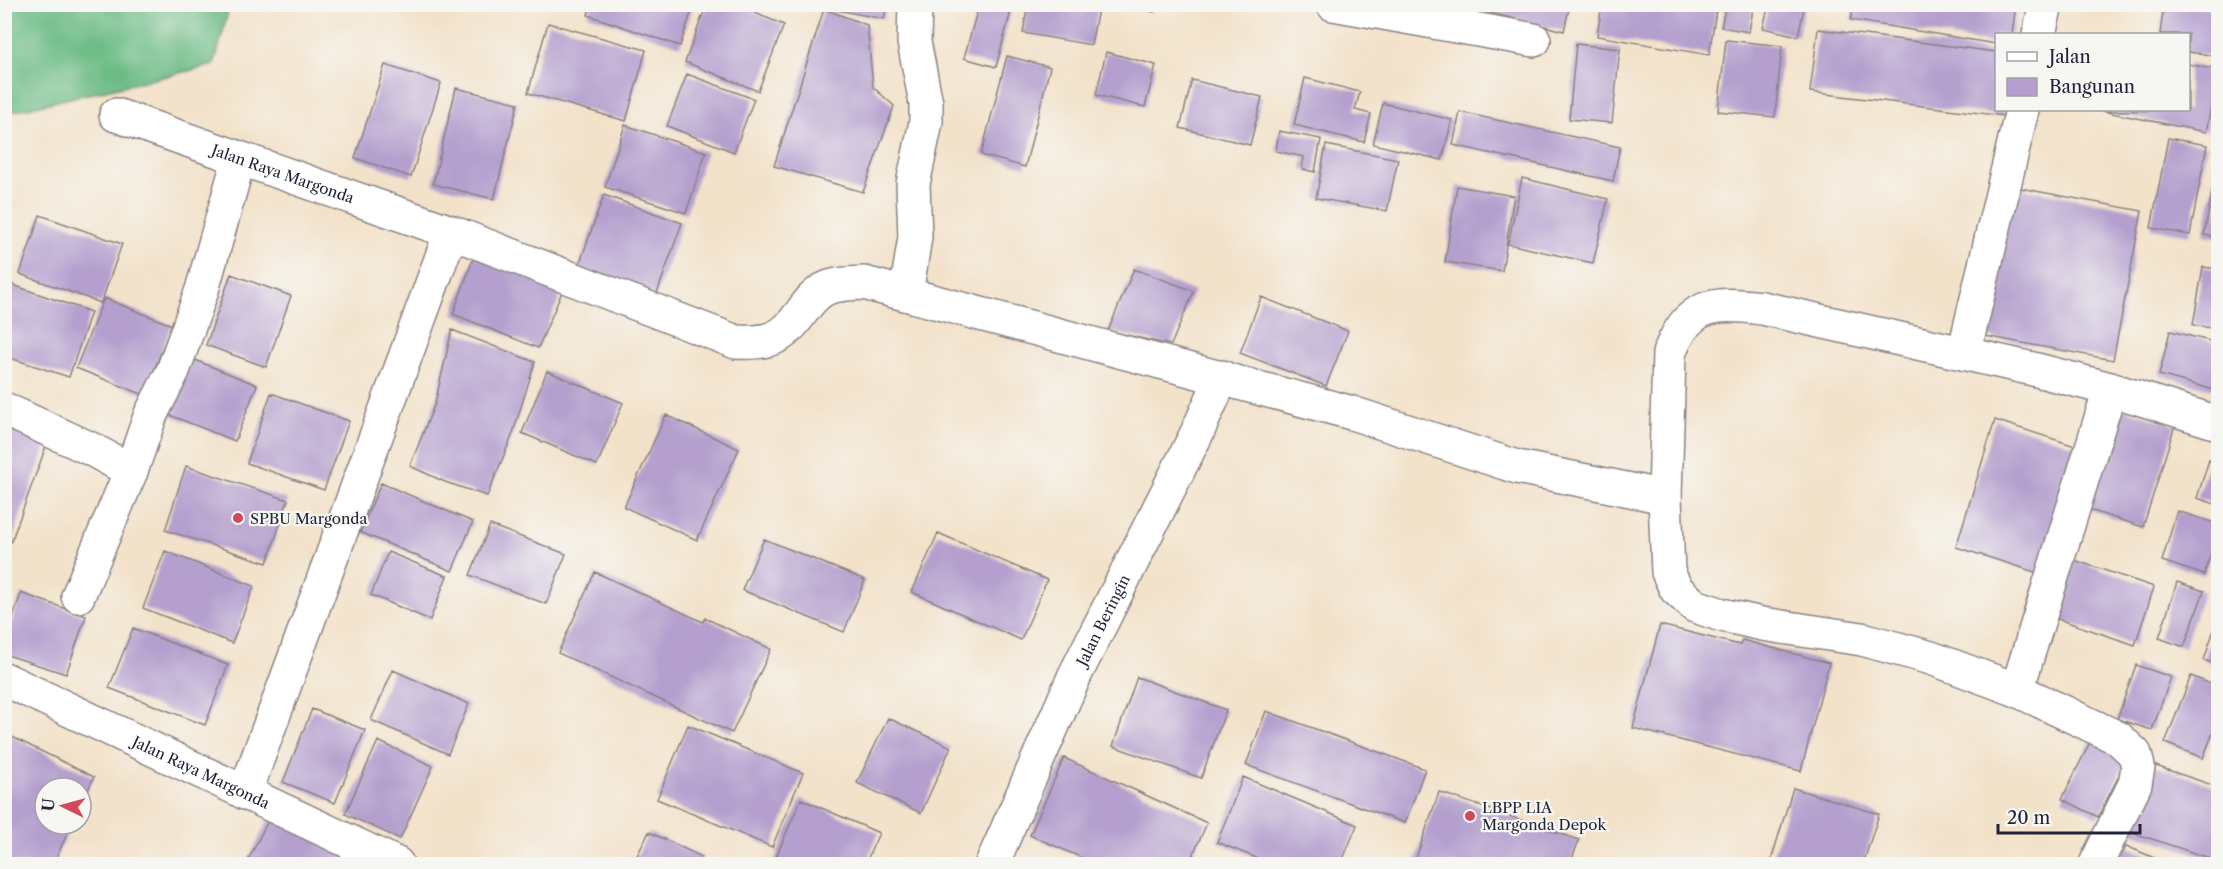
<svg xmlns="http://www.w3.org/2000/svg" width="2223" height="869" font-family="'Libre Caslon Text',serif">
	<rect width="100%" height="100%" fill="#f6f6f2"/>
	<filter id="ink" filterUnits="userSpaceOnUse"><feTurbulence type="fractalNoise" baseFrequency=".0167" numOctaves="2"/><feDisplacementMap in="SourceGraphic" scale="12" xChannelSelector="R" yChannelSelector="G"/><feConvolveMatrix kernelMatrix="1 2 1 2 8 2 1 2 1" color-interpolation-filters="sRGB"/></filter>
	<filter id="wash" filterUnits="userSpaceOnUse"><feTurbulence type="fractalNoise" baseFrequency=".008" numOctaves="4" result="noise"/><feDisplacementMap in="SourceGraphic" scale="24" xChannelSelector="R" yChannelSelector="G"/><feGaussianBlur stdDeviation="1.35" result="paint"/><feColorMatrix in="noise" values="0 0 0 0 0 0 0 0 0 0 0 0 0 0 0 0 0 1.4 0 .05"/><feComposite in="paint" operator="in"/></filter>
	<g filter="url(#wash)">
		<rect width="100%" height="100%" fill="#f3e2ca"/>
		<path fill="#6cbb85" stroke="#476e60" stroke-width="1.5" d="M4,5L5,4L230,5L214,65L5,113Z"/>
		<g id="blocks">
			<path fill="#b49fce" d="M591,4H694L680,46L588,15Z
				M707,4H733L784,25L758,91L685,62Z
				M820,4H887L884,19L820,7Z
				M979,4H1013L996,67L964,58Z
				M1028,4H1099L1091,45L1023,33Z
				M1126,4H1156L1154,12Z
				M1476,4H1570L1564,31L1475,9Z
				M1602,4H1717L1709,55L1597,36Z
				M1726,4H1754L1749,32L1721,27Z
				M1769,4H1805L1798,36L1763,28Z
				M1854,4H2016L2012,34H1996V44L1851,20Z
				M2164,4L2218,9V56L2188,52V34H2160Z
				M824,9L867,25L873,87L894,106L863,192L774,166Z
				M548,23L646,50L626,121L528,93Z
				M1818,29L1996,52V110H2004V116L1810,92Z
				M1726,40L1782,46L1775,117L1718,111Z
				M1576,44L1620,49L1612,123L1569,119Z
				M1106,52L1156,65L1145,107L1096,95Z
				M1007,56L1050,67L1025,167L981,155Z
				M2188,64L2218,70L2215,83L2218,77V105L2212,103L2206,132L2102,111L2188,110Z
				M385,65L441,83L411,177L355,158Z
				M687,74L754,99L734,152L667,126Z
				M1305,78L1360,92L1355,110L1371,114L1364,142L1294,125Z
				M1192,80L1262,97L1250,145L1180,128Z
				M456,88L518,103L494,199L433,184Z
				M1383,103L1452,120L1442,160L1373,144Z
				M1460,112L1620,147L1613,181L1453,145Z
				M625,125L706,152L686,213L605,187Z
				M1279,131L1321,139L1315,172L1302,169L1304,157L1276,151Z
				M2168,138L2207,145L2190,235L2151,228Z
				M1326,145L1398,159L1387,211L1316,198Z
				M2217,167H2218V238L2204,235Z
				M1522,178L1608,199L1593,263L1508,244Z
				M1457,186L1514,196L1502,271L1445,262Z
				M2015,187L2142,211L2113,360L1985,336Z
				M604,195L682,223L656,296L578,268Z
				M40,215L122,244L101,303L20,274Z
				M477,248L565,285L538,348L453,314Z
				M2203,267L2218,269V329L2193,325Z
				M1134,269L1194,291L1171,345L1108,331Z
				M231,274L291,296L266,367L206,345Z
				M4,282L91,312L69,377L4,356Z
				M1261,297L1348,331L1326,386L1240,353Z
				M104,298L172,325L144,395L76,368Z
				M452,330L535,362L512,436L487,496L445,482L410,466L435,403Z
				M2170,331L2218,343V391L2159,375Z
				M190,358L257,385L235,441L167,414Z
				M547,371L623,403L597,465L522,433Z
				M271,393L349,421L324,490L247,463Z
				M2115,406L2175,425L2143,527L2083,508Z
				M666,415L739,449L697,540L624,507Z
				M1995,420L2078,447L2038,573L1956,547Z
				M4,421L49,438L11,542L4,540Z
				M2209,460L2218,463V505L2197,498Z
				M186,466L288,500L267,563L165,530Z
				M381,483L473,522L452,571L360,532Z
				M2177,511L2218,524V531L2204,575L2162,561Z
				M490,525L566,554L546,604L470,575Z
				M938,533L1047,580L1021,640L912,592Z
				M764,539L865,580L844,632L742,590Z
				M165,551L254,586L232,643L143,608Z
				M388,552L447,576L430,620L371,595Z
				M2071,559L2154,587L2135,645L2052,617Z
				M595,572L703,622L705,618L771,649L732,733L558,653Z
				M2177,582L2204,591L2184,647L2159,638Z
				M21,593L86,616L66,674L4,654V645Z
				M2218,617V665L2204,660Z
				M1660,625L1740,645L1742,640L1829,663L1801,771L1633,728Z
				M133,628L228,665L205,725L109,688Z
				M2136,665L2171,677L2152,730L2117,719Z
				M393,670L469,704L448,754L371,720Z
				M2191,676L2218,687V720L2203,758L2165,743Z
				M1137,677L1226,710L1201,778L1113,746Z
				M312,709L365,730L335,803L283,782Z
				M1266,711L1425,769L1405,823L1246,765Z
				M888,718L951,747L921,813L857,783Z
				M688,725L803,773L772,847L657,799Z
				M4,733L94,777L81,805V788H45V824H72L53,864H4Z
				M2092,738L2129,756L2098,817L2062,799Z
				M378,741L433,766L400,839L345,814Z
				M1064,758L1207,823L1189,864H1096L1030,835Z
				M2144,762L2218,787V861L2122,829Z
				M1243,777L1357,825L1341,864H1271L1217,842Z
				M1793,788L1879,814L1863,864H1800L1781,859L1794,864H1770Z
				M1439,792L1579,840L1570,864H1414Z
				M801,799L879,833L865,864H773Z
				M271,815L351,856L347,864H246Z
				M649,832L702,857L698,864H633Z
				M2126,846L2169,864H2118Z"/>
		</g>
	</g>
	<g filter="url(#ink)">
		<use href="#blocks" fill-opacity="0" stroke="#8a8282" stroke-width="1.5"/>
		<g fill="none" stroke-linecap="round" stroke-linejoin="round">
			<defs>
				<g id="street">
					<path d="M1333,4L1534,40"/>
					<path d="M2039,34L2046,4"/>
					<path id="s1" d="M116,115L451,232L736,342C752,343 773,342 785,331C800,319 806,300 823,290C835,283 850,284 864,283L1352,413L1517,467L1665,497"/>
					<path d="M906,294L915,237L913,184L926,122V103L914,42L915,4"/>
					<path d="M1964,353L2022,110"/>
					<path d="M4,409L93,450L131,471L151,414L173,371L202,290L239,159"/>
					<path d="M78,596L131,471"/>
					<path id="s2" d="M4,679L397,864"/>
					<path d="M2017,690L2110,389"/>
					<path d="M245,793L451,232"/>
					<path id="s3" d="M992,864L1075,675L1196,435L1222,377"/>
					<path d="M2096,864L2135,784L2138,767L2135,754L2118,738L2017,690L1931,658L1862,639L1762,624L1722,615L1695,606L1676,589L1668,572L1665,497L1669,354C1688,303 1713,302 1762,308L2033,369L2110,389L2218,423"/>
				</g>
			</defs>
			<use href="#street" stroke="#8a8282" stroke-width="36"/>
			<use href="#street" stroke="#fff" stroke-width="33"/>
		</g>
	</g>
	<g fill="#d1495b" stroke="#f6f6f2" stroke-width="2">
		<circle cx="238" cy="518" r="6"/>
		<circle cx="1470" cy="816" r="6"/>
	</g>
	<g text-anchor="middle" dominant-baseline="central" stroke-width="4.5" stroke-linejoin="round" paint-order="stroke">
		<g font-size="15" fill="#22223b" stroke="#f6f6f2">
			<text stroke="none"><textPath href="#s1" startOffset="177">Jalan Raya Margonda</textPath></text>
			<text stroke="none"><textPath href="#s3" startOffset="268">Jalan Beringin</textPath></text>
			<text stroke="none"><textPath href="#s2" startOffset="218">Jalan Raya Margonda</textPath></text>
		</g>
		<g font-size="15" fill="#22223b" stroke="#f6f6f2" text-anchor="start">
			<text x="250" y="518">SPBU Margonda</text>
			<text x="1482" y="807">LBPP LIA<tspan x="1482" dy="17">Margonda Depok</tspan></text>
		</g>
	</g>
	<rect width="2223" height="869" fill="none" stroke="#f6f6f2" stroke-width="24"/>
	<rect x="1995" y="33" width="195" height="78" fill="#f6f6f2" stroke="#a1a1a9" stroke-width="1.5"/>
	<rect x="2007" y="52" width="30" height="9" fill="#ffffff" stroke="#a1a1a9" stroke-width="1.5"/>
	<text x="2049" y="63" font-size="18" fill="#22223b">Jalan</text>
	<rect x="2007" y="78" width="30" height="18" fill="#b49fce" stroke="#a1a1a9" stroke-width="1.5"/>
	<text x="2049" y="93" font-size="18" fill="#22223b">Bangunan</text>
	<g transform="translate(63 806) rotate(275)"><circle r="28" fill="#f6f6f2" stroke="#a1a1a9" stroke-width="1.5"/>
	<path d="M0-4.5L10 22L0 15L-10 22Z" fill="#d1495b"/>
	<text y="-9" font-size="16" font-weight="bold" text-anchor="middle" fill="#22223b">U</text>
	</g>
	<path d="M1998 824v9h142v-9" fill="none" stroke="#22223b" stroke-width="3"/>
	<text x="2007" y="824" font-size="18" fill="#22223b" stroke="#f6f6f2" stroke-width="4.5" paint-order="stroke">20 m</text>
</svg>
